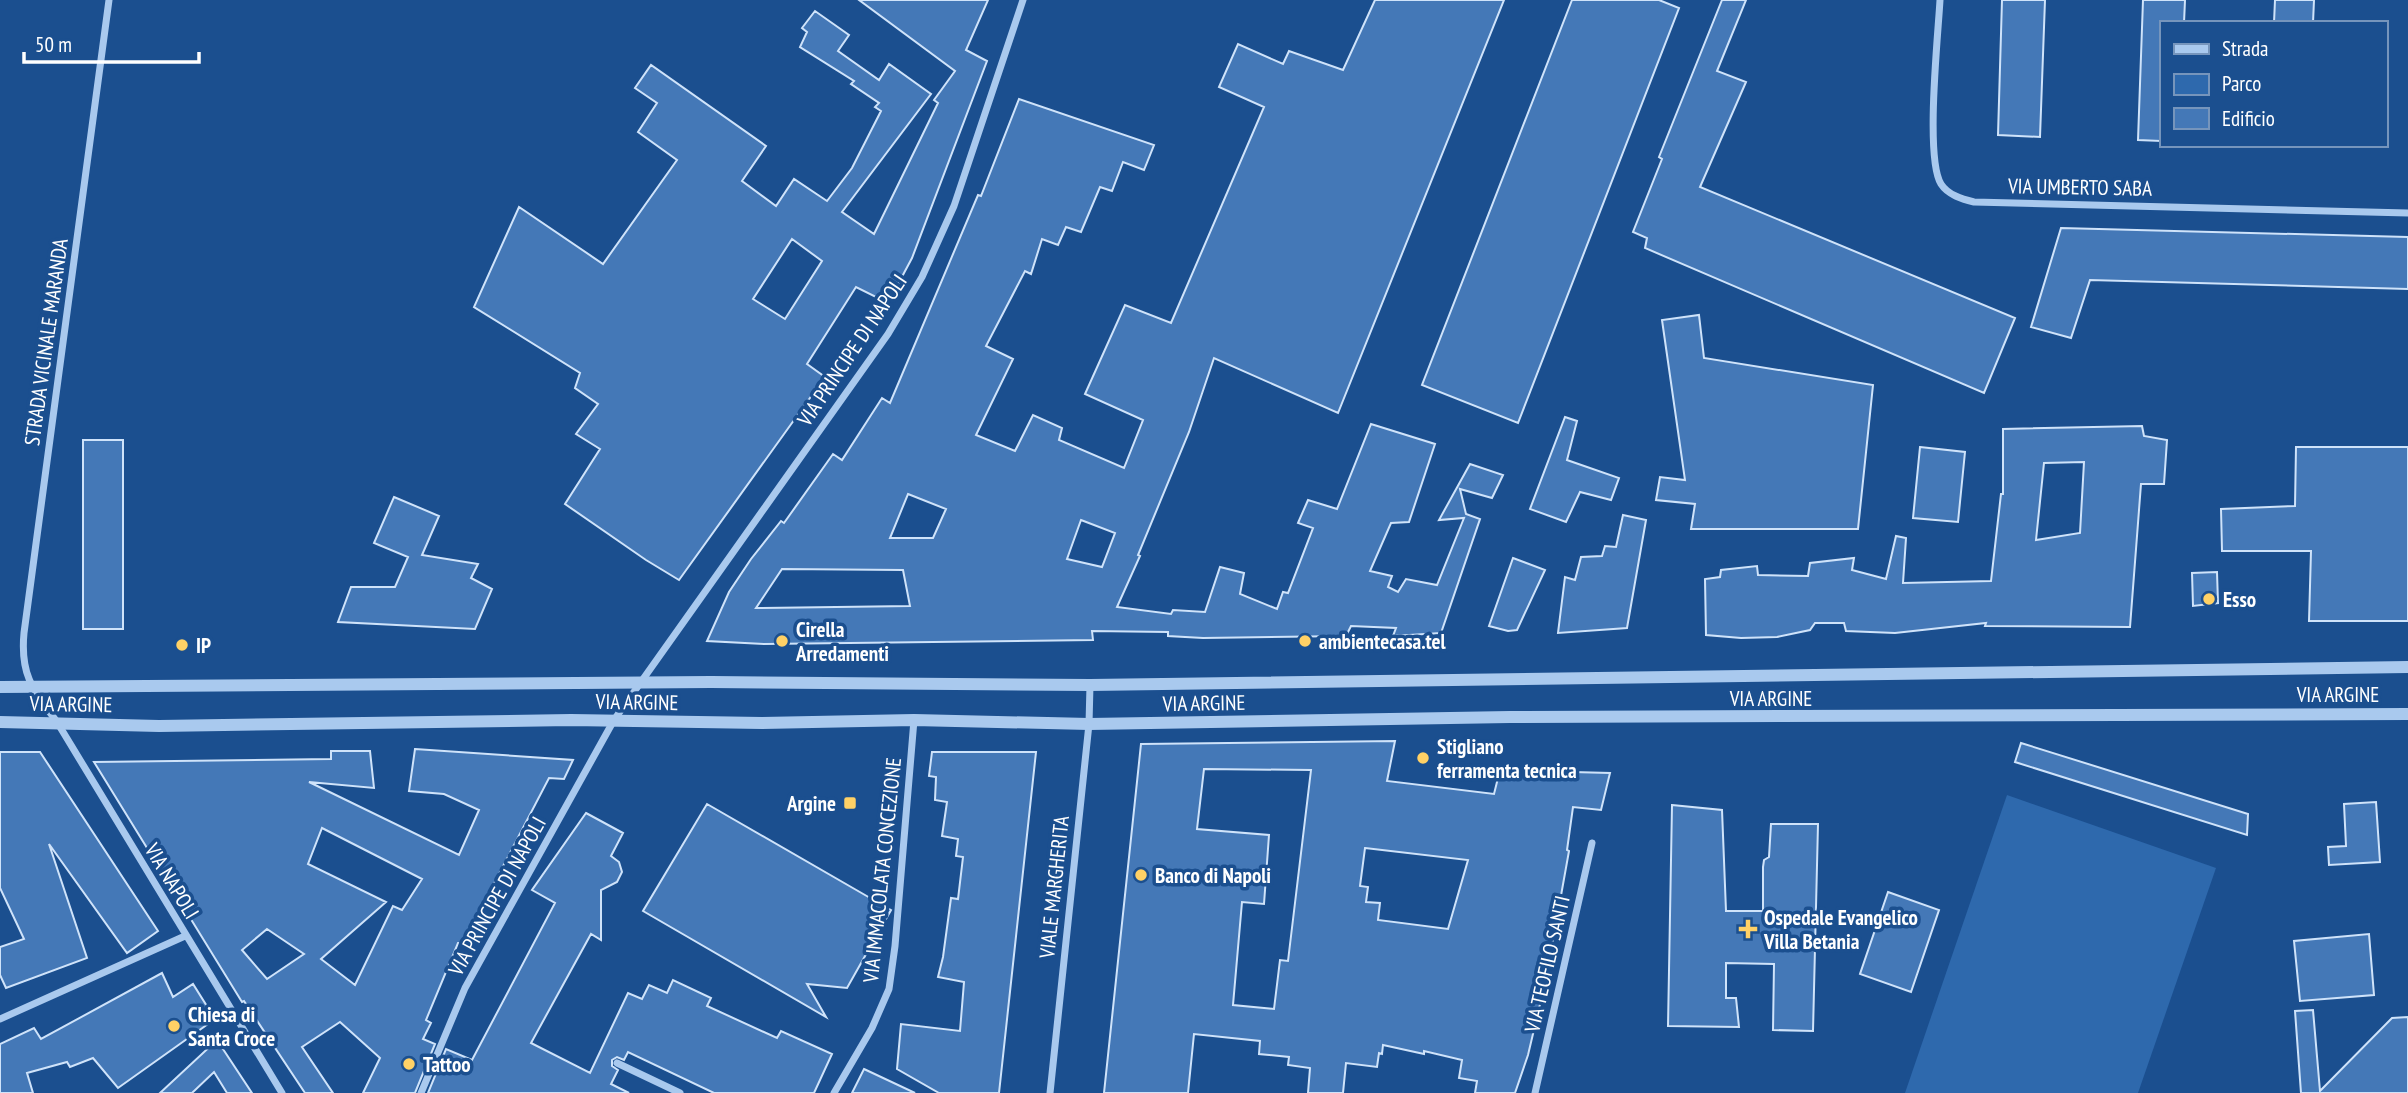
<svg xmlns="http://www.w3.org/2000/svg" width="2408" height="1093" font-family="'PT Sans Narrow',sans-serif">
	<rect width="100%" height="100%" fill="#1b4f8f"/>
	<path fill="#2e69ad" d="M2007,795L2216,868L2138,1093H1905Z"/>
	<path fill="#4478b7" stroke="#cfe3fa" stroke-width="2" fill-rule="evenodd" d="M859,0H988L966,50L987,61L912,258L888,303L856,287L807,364L825,377L679,580L646,560L565,504L600,449L576,434L598,404L575,388L580,373L474,307L519,207L603,264L677,160L638,132L657,103L635,88L651,65L766,146L742,181L776,206L794,179L827,201L852,168L881,111L875,107L879,103L851,84L854,81L800,47L807,32L802,28L815,11L849,35L838,51L879,80L889,64L931,94L842,212L874,234L938,103L934,100L955,71ZM792,239L822,261L785,319L753,299Z
		M1375,0H1504L1338,413L1214,358L1189,432L1138,555L1140,556L1117,607L1171,614L1173,610L1205,612L1220,567L1244,573L1240,594L1277,609L1283,592L1288,593L1313,528L1298,523L1308,500L1337,509L1371,424L1435,444L1409,522L1391,523L1370,571L1392,576L1388,587L1398,592L1406,579L1437,585L1464,518L1439,520L1470,464L1503,475L1492,498L1460,489L1466,514L1480,519L1441,633L1393,636L1396,628L1351,626L1346,636L1203,638L1168,636V632L1092,631L1093,640L764,644L707,641L729,592L751,559L781,521L784,523L833,454L842,460L882,398L890,403L978,195L981,196L1019,99L1154,145L1144,170L1123,162L1112,191L1100,187L1081,232L1066,227L1058,245L1042,239L1031,274L1025,271L986,346L1013,359L976,435L1015,451L1033,415L1062,428L1059,440L1124,468L1143,420L1085,394L1125,305L1171,323L1264,107L1219,87L1238,44L1283,64L1289,51L1343,70ZM908,494L946,509L933,538H890ZM1081,520L1115,533L1102,567L1067,559ZM782,569L903,570L910,606L756,608Z
		M1572,0H1659L1679,8L1518,423L1422,385Z
		M1722,0H1746L1717,71L1746,82L1700,187L2015,318L1984,393L1645,248L1647,238L1633,232L1662,159L1659,157Z
		M2002,0H2045L2040,137L1998,135Z
		M2143,0H2185L2184,23H2161V141L2138,140Z
		M2275,0H2314L2313,23H2274Z
		M2061,228L2408,237V289L2090,280L2071,338L2031,327Z
		M1699,315L1704,358L1873,385L1858,529H1691L1695,504L1656,500L1660,477L1685,480L1662,320Z
		M1565,417L1577,421L1567,460L1619,478L1611,500L1580,492L1566,522L1530,509Z
		M2142,426L2144,436L2167,440L2164,484H2141L2130,627L1985,626L1986,623L1895,633L1846,631L1844,623H1815L1810,630L1777,637L1741,638L1706,635L1705,579L1720,577L1721,570L1757,566L1758,575L1808,576L1810,563L1854,558L1852,570L1886,579L1896,536L1906,538L1903,583L1991,581L2001,494H2003V429ZM2084,462L2080,533L2036,540L2044,463Z
		M83,440H123V629H83Z
		M1920,447L1965,452L1958,522L1913,518Z
		M2296,447H2408V621H2309L2311,551H2222L2221,509L2295,506Z
		M394,497L439,516L422,555L478,564L471,578L492,589L475,629L338,622L351,587H395L408,557L374,543Z
		M1623,515L1646,520L1627,628L1558,633L1565,577L1575,580L1581,557L1602,556L1605,546L1616,547Z
		M1513,558L1545,570L1517,630L1508,631L1489,626Z
		M2217,572L2218,603L2193,606L2192,573Z
		M1395,741L1387,781L1494,794L1500,770L1610,773L1601,810L1573,807L1567,850L1569,851L1546,979L1528,1055L1515,1093H1475L1477,1081L1459,1078L1462,1060L1424,1051V1054L1383,1045L1382,1054L1379,1053L1377,1067L1346,1063L1343,1093H1308L1310,1068L1288,1065L1289,1057L1259,1054L1260,1041L1194,1034L1188,1093H1104L1141,744ZM1204,769L1311,770L1288,961L1280,960L1274,1009L1233,1005L1242,902L1264,904L1269,835L1197,829ZM1365,848L1468,860L1448,929L1378,920L1380,903L1366,902L1368,887L1360,886Z
		M2021,743L2248,814L2247,835L2015,762Z
		M415,749L573,760L564,779L549,778L463,943H458L426,1020L431,1023L423,1039L435,1044L415,1093H363L380,1058L340,1022L302,1047L333,1093H305L244,1001L242,1002L94,762L331,759V751H370L374,788L309,782L459,855L479,810L444,794L409,791ZM322,828L422,879L402,910L393,906L355,985L321,959L386,902L308,864ZM267,929L304,954L267,979L242,950Z
		M0,752H40L158,931L127,953L49,844L87,958L6,988L0,975V947L24,939L0,888Z
		M932,752H1036L999,1093H939L897,1069L901,1024L960,1031L964,982L938,977L943,957L951,898L958,899L963,857L956,856L958,839L942,836L947,802L935,800L936,777L929,776Z
		M2376,802L2380,862L2329,865L2328,847L2346,846L2344,804Z
		M707,804L891,910L847,988L807,984L826,1017L643,911Z
		M1672,805L1722,810L1726,911H1763V867L1764,860L1769,857L1771,824H1818L1813,1031L1773,1030L1774,964L1726,963V998H1736L1739,1027L1668,1026Z
		M586,813L623,833L611,856L619,862L622,872L617,882L601,890V940L591,934L531,1043L590,1073L628,993L642,999L649,985L667,993L673,980L711,998L707,1006L777,1038L781,1031L832,1054L814,1093H714L628,1052L624,1060L617,1057L612,1060V1066L618,1070L611,1084L629,1093H428L446,1049L472,1060L555,903L532,890Z
		M1888,892L1939,910L1911,992L1860,974Z
		M2369,934L2374,995L2300,1001L2294,941Z
		M162,973L173,997L193,984L215,1019L118,1088L93,1058L70,1067L67,1062L27,1073L33,1093H0V1044L34,1028L41,1039Z
		M2313,1010L2320,1091L2392,1018L2408,1017V1093H2301L2295,1011Z
		M217,1040L252,1093H227L214,1072L192,1093H160Z
		M864,1069L915,1093H852Z"/>
	<g fill="none" stroke-linecap="round" stroke-linejoin="round">
		<path stroke="#a9c9ee" stroke-width="7" d="M109,0L24,633C20,675 33,690 57,722L282,1093
			M1940,0C1938,36 1925,158 1941,184C1948,195 1962,199 1974,202L2408,213
			M0,1019L185,936
			M617,1063L680,1093
			M421,1093L465,988L614,720L888,334L922,277L954,206L1023,0
			M834,1093L872,1028L889,989L895,946L914,720
			M1050,1093L1089,724L1090,685
			M1535,1093L1592,843"/>
		<path stroke="#a9c9ee" stroke-width="12" d="M0,687L711,682L1090,685L2408,667
			M0,722L159,726L571,720L762,723L914,720L1089,724L1510,717L2408,714"/>
	</g>
	<g fill="#ffd166" stroke="#1b4f8f" stroke-width="2.5">
		<circle cx="2209" cy="599" r="7"/>
		<circle cx="782" cy="641" r="7"/>
		<circle cx="1305" cy="641" r="7"/>
		<circle cx="182" cy="645" r="7"/>
		<circle cx="1423" cy="758" r="7"/>
		<rect x="843" y="796" width="14" height="14" rx="3.5"/>
		<circle cx="1141" cy="875" r="7"/>
		<path d="M1744.5 918.5h7v7h7v7h-7v7h-7v-7h-7v-7h7z"/>
		<circle cx="174" cy="1026" r="7"/>
		<circle cx="409" cy="1064" r="7"/>
	</g>
	<g text-anchor="middle" dominant-baseline="central" stroke-width="7" stroke-linejoin="round" paint-order="stroke">
		<g font-size="21" fill="#fff" stroke="#1b4f8f">
			<text transform="translate(2080 187) rotate(1)">VIA UMBERTO SABA</text>
			<text transform="translate(46 342) rotate(-82)">STRADA VICINALE MARANDA</text>
			<text transform="translate(852 350) rotate(-56)">VIA PRINCIPE DI NAPOLI</text>
			<text x="2338" y="694">VIA ARGINE</text>
			<text x="1771" y="698">VIA ARGINE</text>
			<text transform="translate(637 702) rotate(1)">VIA ARGINE</text>
			<text transform="translate(1204 703) rotate(-1)">VIA ARGINE</text>
			<text transform="translate(71 704) rotate(1)">VIA ARGINE</text>
			<text transform="translate(882 870) rotate(-84)">VIA IMMACOLATA CONCEZIONE</text>
			<text transform="translate(172 881) rotate(59)">VIA NAPOLI</text>
			<text transform="translate(1054 887) rotate(-84)">VIALE MARGHERITA</text>
			<text transform="translate(497 896) rotate(-61)">VIA PRINCIPE DI NAPOLI</text>
			<text transform="translate(1547 964) rotate(-77)">VIA TEOFILO SANTI</text>
		</g>
		<g font-size="21" font-weight="bold" fill="#fff" stroke="#1b4f8f" text-anchor="start">
			<text x="2223" y="599">Esso</text>
			<text x="796" y="629">Cirella<tspan x="796" dy="24">Arredamenti</tspan></text>
			<text x="1319" y="641">ambientecasa.tel</text>
			<text x="196" y="645">IP</text>
			<text x="1437" y="746">Stigliano<tspan x="1437" dy="24">ferramenta tecnica</tspan></text>
			<text x="836" y="803" text-anchor="end">Argine</text>
			<text x="1155" y="875">Banco di Napoli</text>
			<text x="1764" y="917">Ospedale Evangelico<tspan x="1764" dy="24">Villa Betania</tspan></text>
			<text x="188" y="1014">Chiesa di<tspan x="188" dy="24">Santa Croce</tspan></text>
			<text x="423" y="1064">Tattoo</text>
		</g>
	</g>
	<rect x="2160" y="21" width="228" height="126" fill="#1b4f8f" stroke="#7695bc" stroke-width="2"/>
	<rect x="2174" y="44" width="35" height="10" fill="#a9c9ee" stroke="#7695bc" stroke-width="2"/>
	<text x="2222" y="56" font-size="21" fill="#ffffff">Strada</text>
	<rect x="2174" y="74" width="35" height="21" fill="#2e69ad" stroke="#7695bc" stroke-width="2"/>
	<text x="2222" y="91" font-size="21" fill="#ffffff">Parco</text>
	<rect x="2174" y="108" width="35" height="21" fill="#4478b7" stroke="#7695bc" stroke-width="2"/>
	<text x="2222" y="126" font-size="21" fill="#ffffff">Edificio</text>
	<path d="M24 52v10h175v-10" fill="none" stroke="#ffffff" stroke-width="3.5"/>
	<text x="35" y="52" font-size="21" fill="#ffffff" stroke="#1b4f8f" stroke-width="5" paint-order="stroke">50 m</text>
</svg>
